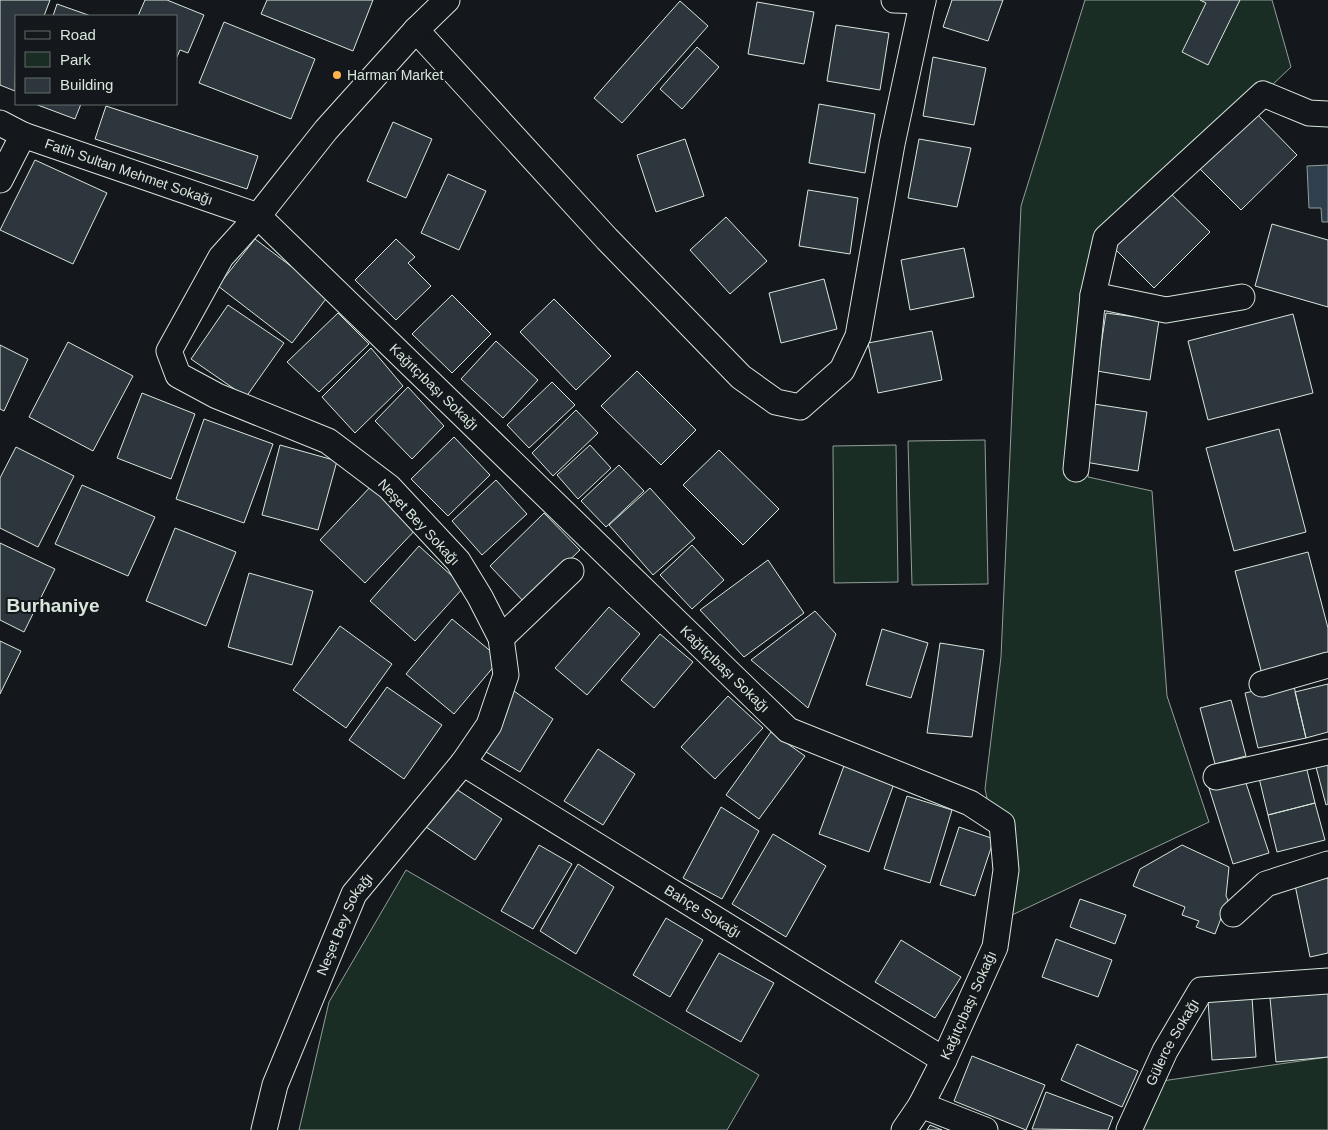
<svg xmlns="http://www.w3.org/2000/svg" width="1328" height="1130" font-family="Helvetica,sans-serif">
	<rect width="100%" height="100%" fill="#14181c"/>
	<path fill="#1a2d24" stroke="#939e99" d="M1085,0H1272L1291,67L1099,250L1088,477L1152,491L1167,696L1209,822L1012,915L985,789L1001,657L1021,206Z
		M985,440L988,584L912,585L908,441Z
		M896,445L898,582L834,583L833,446Z
		M406,870L759,1075L727,1130H299L329,1002Z
		M1328,1057V1130H1130L1162,1081Z"/>
	<path fill="#2f3f4d" stroke="#939e99" d="M1328,165V222H1322L1321,208H1309L1307,166Z"/>
	<path fill="#2c363c" stroke="#d8e6dc" d="M0,0H50L44,16H16L15,91L0,85Z
		M145,0H167L204,15L188,53L180,50L176,59V16H138Z
		M267,0H373L353,51L261,14Z
		M952,0H1003L988,41L943,27Z
		M1200,0H1240L1208,65L1182,52L1206,3Z
		M680,1L708,26L622,123L594,98Z
		M757,2L814,12L804,64L748,54Z
		M57,4L91,16H53Z
		M224,22L315,59L291,119L199,83Z
		M836,25L889,33L880,90L827,81Z
		M697,47L719,67L682,109L660,89Z
		M933,57L986,68L974,125L923,116Z
		M35,104H81L75,119Z
		M819,104L875,114L865,173L809,163Z
		M106,106L258,156L247,189L95,139Z
		M1253,110L1297,155L1241,210L1197,166Z
		M393,122L432,139L406,198L367,181Z
		M685,139L704,196L656,212L637,155Z
		M919,139L971,148L957,207L908,198Z
		M35,160L107,193L73,264L0,230Z
		M448,174L486,191L459,250L421,233Z
		M1166,189L1210,232L1154,288L1110,244Z
		M808,190L858,198L850,254L799,246Z
		M726,217L767,261L730,294L690,250Z
		M1272,224L1328,240V307L1255,286Z
		M255,239L329,295L292,343L218,286Z
		M396,239L415,257L408,263L431,286L396,320L355,280Z
		M964,248L974,297L910,310L901,260Z
		M824,279L837,329L781,343L769,293Z
		M452,295L491,334L452,373L412,334Z
		M554,299L611,356L576,390L520,332Z
		M228,305L284,343L246,397L191,359Z
		M338,313L369,344L319,392L287,362Z
		M1106,313L1159,320L1150,380L1097,371Z
		M1293,314L1313,393L1208,420L1188,341Z
		M932,331L942,380L878,393L868,343Z
		M496,341L538,380L503,418L461,379Z
		M68,342L133,376L93,451L29,417Z
		M0,345L28,359L4,411L0,409Z
		M371,348L403,386L355,433L322,397Z
		M637,371L696,430L661,465L601,406Z
		M552,382L575,405L529,448L507,425Z
		M408,387L444,426L412,459L375,421Z
		M142,393L195,414L171,479L117,458Z
		M1094,404L1147,412L1138,471L1085,462Z
		M576,410L598,433L553,476L532,453Z
		M204,419L273,444L244,523L176,499Z
		M1279,429L1306,532L1234,551L1206,448Z
		M454,437L490,475L448,516L411,479Z
		M280,445L337,461L318,530L262,515Z
		M590,445L611,468L578,499L557,475Z
		M16,447L74,476L38,547L0,528V478Z
		M719,450L779,509L743,545L683,485Z
		M619,465L644,491L606,527L581,501Z
		M496,480L527,514L482,555L452,521Z
		M374,483L419,526L365,583L320,540Z
		M82,485L155,517L128,576L55,544Z
		M650,488L695,538L653,575L609,525Z
		M544,513L580,550L525,603L490,566Z
		M175,528L236,552L206,626L146,601Z
		M0,543L55,569L24,632L0,620Z
		M692,545L724,580L692,609L660,575Z
		M419,546L464,587L415,641L370,601Z
		M1308,552L1328,628V657L1262,674L1235,571Z
		M768,560L804,613L744,657L700,610Z
		M249,573L313,591L292,665L228,647Z
		M609,607L640,634L587,695L555,668Z
		M815,611L836,634L808,708L751,660Z
		M452,619L500,659L454,714L406,674Z
		M340,626L392,664L346,728L293,690Z
		M882,629L928,643L911,698L866,685Z
		M660,634L693,662L654,708L621,680Z
		M0,641L21,651L0,694Z
		M940,643L984,650L972,737L927,733Z
		M1293,682L1306,738L1258,748L1245,693Z
		M1328,684V732L1306,738L1295,692Z
		M387,687L442,725L404,779L349,740Z
		M514,691L553,719L520,772L481,749Z
		M728,696L763,728L715,779L681,747Z
		M1231,700L1246,756L1215,764L1200,708Z
		M771,732L805,756L759,819L726,795Z
		M598,749L635,774L603,825L564,801Z
		M845,763L895,781L869,852L819,834Z
		M1328,764V804L1326,805L1316,767Z
		M1306,766L1315,803L1268,815L1259,778Z
		M1244,777L1269,853L1233,864L1209,788Z
		M453,787L502,819L475,860L426,827Z
		M907,796L952,810L930,883L884,869Z
		M1315,803L1325,840L1277,852L1268,815Z
		M721,807L759,831L722,899L683,878Z
		M959,827L994,839L975,896L940,885Z
		M773,834L826,866L786,937L732,904Z
		M539,845L572,864L533,929L501,911Z
		M1182,845L1229,867L1226,896L1228,900L1215,934L1196,927L1199,921L1182,915L1185,907L1133,886L1140,869Z
		M578,864L614,887L576,954L540,931Z
		M1328,878V953L1310,957L1295,885Z
		M1080,899L1126,915L1115,944L1070,927Z
		M666,918L703,940L670,997L633,975Z
		M1056,939L1112,960L1098,997L1042,977Z
		M901,940L961,977L935,1018L875,982Z
		M719,953L774,983L741,1042L686,1011Z
		M1328,993V1057L1276,1062L1270,998Z
		M1252,997L1256,1057L1212,1060L1208,1000Z
		M1077,1044L1138,1071L1122,1107L1061,1080Z
		M972,1056L1045,1085L1026,1130L954,1101Z
		M1046,1092L1113,1117L1108,1130L1032,1129Z
		M930,1125L942,1130H927Z"/>
	<g fill="none" stroke-linecap="round" stroke-linejoin="round">
		<defs>
			<g id="street">
				<path d="M894,0L923,1"/>
				<path d="M416,30L607,239L741,377L776,402L800,407L842,370L858,336L892,144L923,0"/>
				<path id="s1" d="M0,123L23,135L258,216L788,730L970,803L1002,824L1006,870L995,947L944,1060L921,1105L904,1130"/>
				<path d="M0,180L23,135"/>
				<path d="M1093,295L1166,310L1242,297"/>
				<path d="M1076,469L1093,295L1106,238L1263,94L1309,113L1328,114"/>
				<path d="M501,638L571,571"/>
				<path d="M1262,684L1328,665"/>
				<path id="s2" d="M463,763L944,1060"/>
				<path d="M1216,777L1328,752"/>
				<path d="M1233,914L1266,884L1328,864"/>
				<path d="M921,1105L985,1130"/>
				<path id="s3" d="M264,1130L275,1085L354,894L463,763L489,725L506,675L501,638L480,597L458,561L389,487L328,441L217,396L178,375L169,351L221,257L258,216L326,130L416,30L447,0"/>
				<path id="s4" d="M1129,1130L1165,1051L1201,990L1328,981"/>
			</g>
		</defs>
		<use href="#street" stroke="#d8e6dc" stroke-width="27"/>
		<use href="#street" stroke="#14181c" stroke-width="25"/>
	</g>
	<circle fill="#ffb74d" stroke="#14181c" stroke-width="2" cx="337" cy="75" r="5"/>
	<g text-anchor="middle" dominant-baseline="central" stroke-width="4" stroke-linejoin="round" paint-order="stroke">
		<g font-size="14" fill="#d8e6dc" stroke="#14181c" text-anchor="start">
			<text x="347" y="75">Harman Market</text>
		</g>
		<g font-size="14" fill="#d8e6dc" stroke="#14181c">
			<text stroke="none"><textPath href="#s1" startOffset="138">Fatih Sultan Mehmet Sokağı</textPath></text>
			<text stroke="none"><textPath href="#s1" startOffset="520">Kağıtçıbaşı Sokağı</textPath></text>
			<text transform="translate(419 522) rotate(47)">Neşet Bey Sokağı</text>
			<text stroke="none"><textPath href="#s1" startOffset="925">Kağıtçıbaşı Sokağı</textPath></text>
			<text stroke="none"><textPath href="#s2" startOffset="282">Bahçe Sokağı</textPath></text>
			<text stroke="none"><textPath href="#s3" startOffset="222">Neşet Bey Sokağı</textPath></text>
			<text transform="translate(968 1005) rotate(-66)">Kağıtçıbaşı Sokağı</text>
			<text stroke="none"><textPath href="#s4" startOffset="98">Gülerce Sokağı</textPath></text>
		</g>
		<g font-size="19" font-weight="bold" fill="#d8e6dc" stroke="#14181c">
			<text x="53" y="605">Burhaniye</text>
		</g>
	</g>
	<rect x="15" y="15" width="162" height="90" fill="#14181c" stroke="#626a69"/>
	<rect x="25" y="31" width="25" height="8" fill="#14181c" stroke="#626a69"/>
	<text x="60" y="40" font-size="15" fill="#d8e6dc">Road</text>
	<rect x="25" y="52" width="25" height="15" fill="#1a2d24" stroke="#626a69"/>
	<text x="60" y="65" font-size="15" fill="#d8e6dc">Park</text>
	<rect x="25" y="78" width="25" height="15" fill="#2c363c" stroke="#626a69"/>
	<text x="60" y="90" font-size="15" fill="#d8e6dc">Building</text>
</svg>
